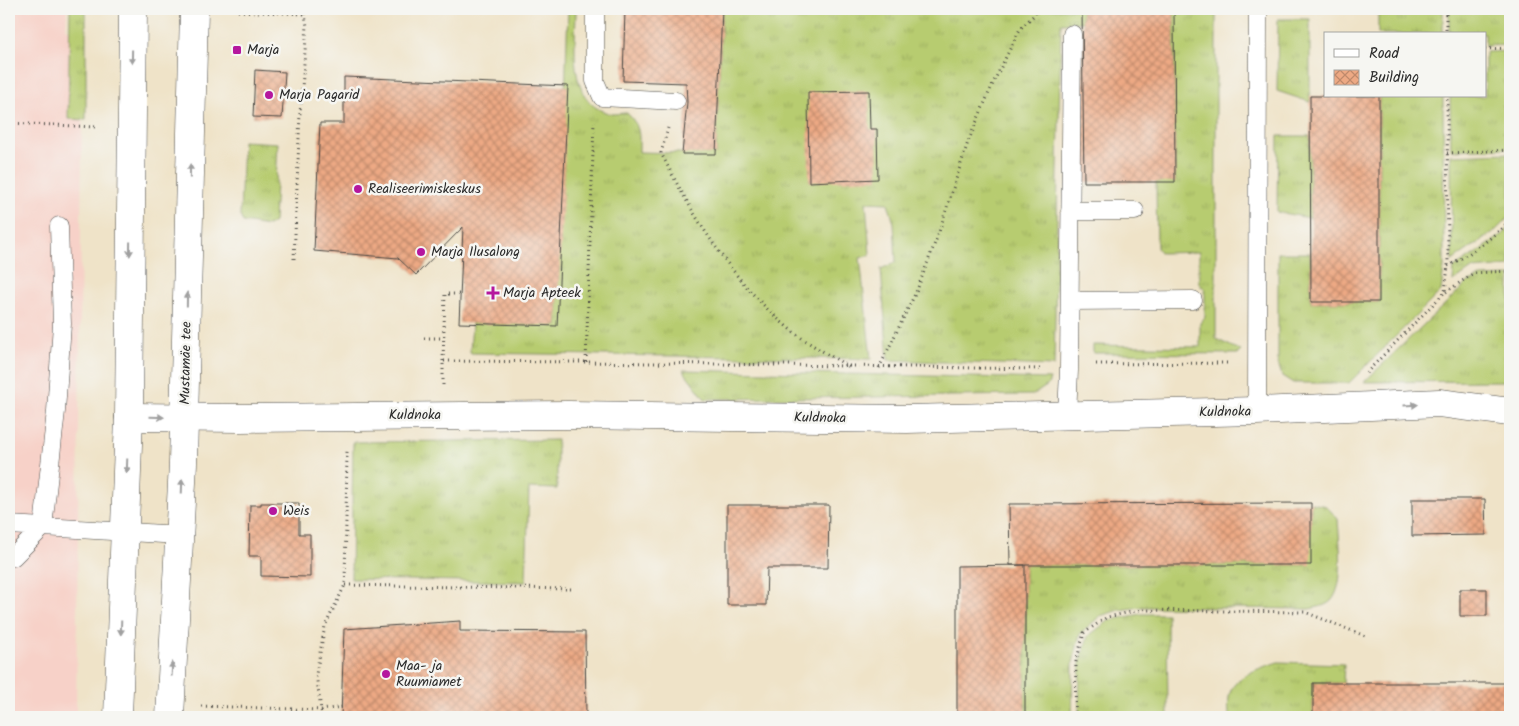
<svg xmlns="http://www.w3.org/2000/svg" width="1519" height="726" font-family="Kalam,sans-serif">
	<defs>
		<pattern id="grass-tufts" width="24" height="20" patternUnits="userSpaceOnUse" patternTransform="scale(1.25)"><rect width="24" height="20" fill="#b7cc70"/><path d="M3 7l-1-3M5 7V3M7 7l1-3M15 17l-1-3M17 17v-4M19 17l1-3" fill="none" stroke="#9eaf61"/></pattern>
		<pattern id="building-cross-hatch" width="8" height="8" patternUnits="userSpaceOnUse" patternTransform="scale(1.25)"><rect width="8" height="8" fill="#eda984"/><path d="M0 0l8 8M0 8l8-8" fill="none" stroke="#c08a6c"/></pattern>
	</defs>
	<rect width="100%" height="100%" fill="#f6f6f2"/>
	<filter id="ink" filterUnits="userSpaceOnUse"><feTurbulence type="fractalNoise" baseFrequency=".02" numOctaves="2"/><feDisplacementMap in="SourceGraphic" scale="10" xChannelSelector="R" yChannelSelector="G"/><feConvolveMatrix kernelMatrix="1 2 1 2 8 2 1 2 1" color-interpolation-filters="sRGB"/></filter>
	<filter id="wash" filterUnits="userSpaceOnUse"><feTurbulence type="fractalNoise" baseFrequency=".0096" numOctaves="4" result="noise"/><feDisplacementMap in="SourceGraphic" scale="20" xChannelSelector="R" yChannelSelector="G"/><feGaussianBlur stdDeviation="1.12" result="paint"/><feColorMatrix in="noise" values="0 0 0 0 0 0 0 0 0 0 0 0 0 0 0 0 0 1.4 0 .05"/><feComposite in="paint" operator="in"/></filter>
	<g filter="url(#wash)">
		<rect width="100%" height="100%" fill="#efe3c8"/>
		<path fill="#f7d1c8" d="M9,9H67L66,28L83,38L76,717H9Z"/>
		<path fill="url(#grass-tufts)" stroke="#717c4e" d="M70,9H86V120L68,119Z
			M568,9L576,10C576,43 566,101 608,113C613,115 621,113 627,113C641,127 639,134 639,152L716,154L722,9H1082V22L1061,23L1054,366L888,360L881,269L896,262L894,223L888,203L866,202L870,255L860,258L871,359L470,353L472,323L557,326Z
			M1174,9H1216V339L1241,351L1238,354L1093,353V345L1200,347V323L1205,317V289L1199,284V252L1161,253L1157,248L1156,182L1175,181Z
			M1378,9H1443V34H1378Z
			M1449,9H1510V45L1485,46V34H1449Z
			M1278,19H1310V102L1277,91Z
			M1510,51V148L1451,150L1450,96H1485V52Z
			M1379,96H1443L1444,267L1441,291L1349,383H1293L1282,376L1278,363V253H1310L1311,302H1379Z
			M1278,136H1310V218L1277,212Z
			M243,141L278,143L274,222L268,226L243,222L240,216Z
			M1510,153V216L1496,230L1452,261L1451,155Z
			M1510,227V266L1472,269L1453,282L1454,268L1501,236Z
			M1510,276V381L1364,382L1467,283L1480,277Z
			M683,370L1050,379L1048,385L1033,395L705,399Z
			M557,440V489L529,488L526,582L351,579L353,442Z
			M1311,503L1326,506L1338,519C1339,540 1346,585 1331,601C1324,607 1317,607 1309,609L1141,607L1119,610L1100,616L1080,634L1073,663L1072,717H1025V565H1310Z
			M1141,614H1167L1168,717H1079L1080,663L1088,636L1110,620Z
			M1278,662L1344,664L1343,683H1313V717H1229C1229,711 1228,704 1229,697C1232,676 1260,668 1278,662Z
			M200,715H277L280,717H200Z"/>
		<g id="blocks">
			<path fill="url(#building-cross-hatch)" d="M625,9H722L716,154H682L687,102L686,83L623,81Z
				M1082,9H1174L1175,182H1084Z
				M255,70L285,72L282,118L253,117Z
				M344,77L568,86L557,326L459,323L463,227L416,275L398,258L314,251L320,123H344Z
				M869,91L870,129H877L878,179L809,182L808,92Z
				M1310,96H1379V302H1311Z
				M1412,499H1485L1486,535L1412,536Z
				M261,503H299V534H310V577L261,576V556H249L250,505H261Z
				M1311,503V565H1010L1009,504Z
				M727,505H829L828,568H767L766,605H727Z
				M1025,565V717H957V566Z
				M1460,589H1487V616H1460Z
				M460,621V631L585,632L586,717H341L344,629Z
				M1313,683H1510V717H1313Z"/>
		</g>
	</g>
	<g filter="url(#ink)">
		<use href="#blocks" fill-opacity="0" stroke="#484743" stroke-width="1"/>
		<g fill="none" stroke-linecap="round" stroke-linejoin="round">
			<defs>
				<path id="lane" d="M595,9V81L602,97L676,101
					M1070,211H1135
					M1070,301L1193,300
					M1257,411L1258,9
					M1067,416L1069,370L1072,34
					M9,525L180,535
					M9,556L13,557L43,527L56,411L62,324L59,226"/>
				<path id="street" d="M129,417L240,418L568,415L907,419L1257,411L1439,403L1510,412"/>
				<path id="secondary" d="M118,717L129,417L133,9
					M170,717L183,463L194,9"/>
			</defs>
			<use href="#lane" stroke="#484743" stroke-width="19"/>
			<use href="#street" stroke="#484743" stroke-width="29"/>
			<use href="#secondary" stroke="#484743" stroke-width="29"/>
			<path stroke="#484743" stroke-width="3" stroke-dasharray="1 4" stroke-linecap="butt" d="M1446,9V34
				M238,11L305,14
				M1485,49L1510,48
				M9,123L97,127
				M668,128L661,153C694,218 733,283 791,330C808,344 830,355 849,367
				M1447,153L1510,150
				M294,259L300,113L307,26L304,9
				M1448,266C1470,254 1492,239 1510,220
				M1446,292L1474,273L1510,271
				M424,338H444
				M443,361L445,294H460
				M586,362L594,122
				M1096,364L1230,363
				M879,368L917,290L938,235L968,142L994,81L1020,29L1040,9
				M1366,373L1445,292L1448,266L1447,96
				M443,385V361L586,362L1043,369
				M345,585L571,589
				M201,706L321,710L342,707
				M322,717L316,674L325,626L345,585L347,449
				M1075,717L1076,662L1084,633L1107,617L1141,610L1305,612L1365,636"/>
			<use href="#lane" stroke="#fff" stroke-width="18"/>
			<use href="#street" stroke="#fff" stroke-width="28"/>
			<use href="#secondary" stroke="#fff" stroke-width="28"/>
		</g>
		<defs><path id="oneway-solid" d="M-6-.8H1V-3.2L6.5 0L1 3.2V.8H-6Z" transform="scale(1.25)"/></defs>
		<g fill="#a0a0a0">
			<use href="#oneway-solid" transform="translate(132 57) rotate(91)"/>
			<use href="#oneway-solid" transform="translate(190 171) rotate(-89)"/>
			<use href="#oneway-solid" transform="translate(130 249) rotate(91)"/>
			<use href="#oneway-solid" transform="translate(187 299) rotate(-89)"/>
			<use href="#oneway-solid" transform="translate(1411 405) rotate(-3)"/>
			<use href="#oneway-solid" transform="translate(157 417) rotate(1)"/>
			<use href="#oneway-solid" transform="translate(127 466) rotate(92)"/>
			<use href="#oneway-solid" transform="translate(182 486) rotate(-88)"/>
			<use href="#oneway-solid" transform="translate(121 628) rotate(92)"/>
			<use href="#oneway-solid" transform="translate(172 669) rotate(-87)"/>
		</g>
	</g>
	<g fill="#b5179e" stroke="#f6f6f2" stroke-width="2">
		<rect x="232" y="45" width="10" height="10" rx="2.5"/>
		<circle cx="269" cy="95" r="5"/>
		<circle cx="358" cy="189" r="5"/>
		<circle cx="421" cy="252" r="5"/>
		<path d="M490.5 285.5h5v5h5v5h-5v5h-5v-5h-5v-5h5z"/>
		<circle cx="273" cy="511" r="5"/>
		<circle cx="386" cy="674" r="5"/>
	</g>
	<g text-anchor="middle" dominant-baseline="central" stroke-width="5" stroke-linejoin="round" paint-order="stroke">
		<g font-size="14" fill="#2b2b2b" stroke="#f6f6f2" text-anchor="start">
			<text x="247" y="50">Marja</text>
			<text x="279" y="95">Marja Pagarid</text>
			<text x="368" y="189">Realiseerimiskeskus</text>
			<text x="431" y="252">Marja Ilusalong</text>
			<text x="503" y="293">Marja Apteek</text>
			<text x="283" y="511">Weis</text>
			<text x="396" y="666">Maa- ja<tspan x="396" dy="16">Ruumiamet</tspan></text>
		</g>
		<g font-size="14" fill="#2b2b2b" stroke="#f6f6f2">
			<text transform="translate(186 363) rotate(-89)">Mustamäe tee</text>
			<text transform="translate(1225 412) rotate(-1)">Kuldnoka</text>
			<text x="415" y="415">Kuldnoka</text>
			<text transform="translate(820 418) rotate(1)">Kuldnoka</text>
		</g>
	</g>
	<rect width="1519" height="726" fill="none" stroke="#f6f6f2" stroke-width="30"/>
	<rect x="1324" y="32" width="162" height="65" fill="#f6f6f2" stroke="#a5a5a2"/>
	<rect x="1334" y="49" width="25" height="8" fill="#ffffff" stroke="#a5a5a2"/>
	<text x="1369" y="58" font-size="15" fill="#2b2b2b">Road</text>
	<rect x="1334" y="70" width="25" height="15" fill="url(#building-cross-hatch)" stroke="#a5a5a2"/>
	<text x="1369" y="82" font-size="15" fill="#2b2b2b">Building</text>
</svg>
